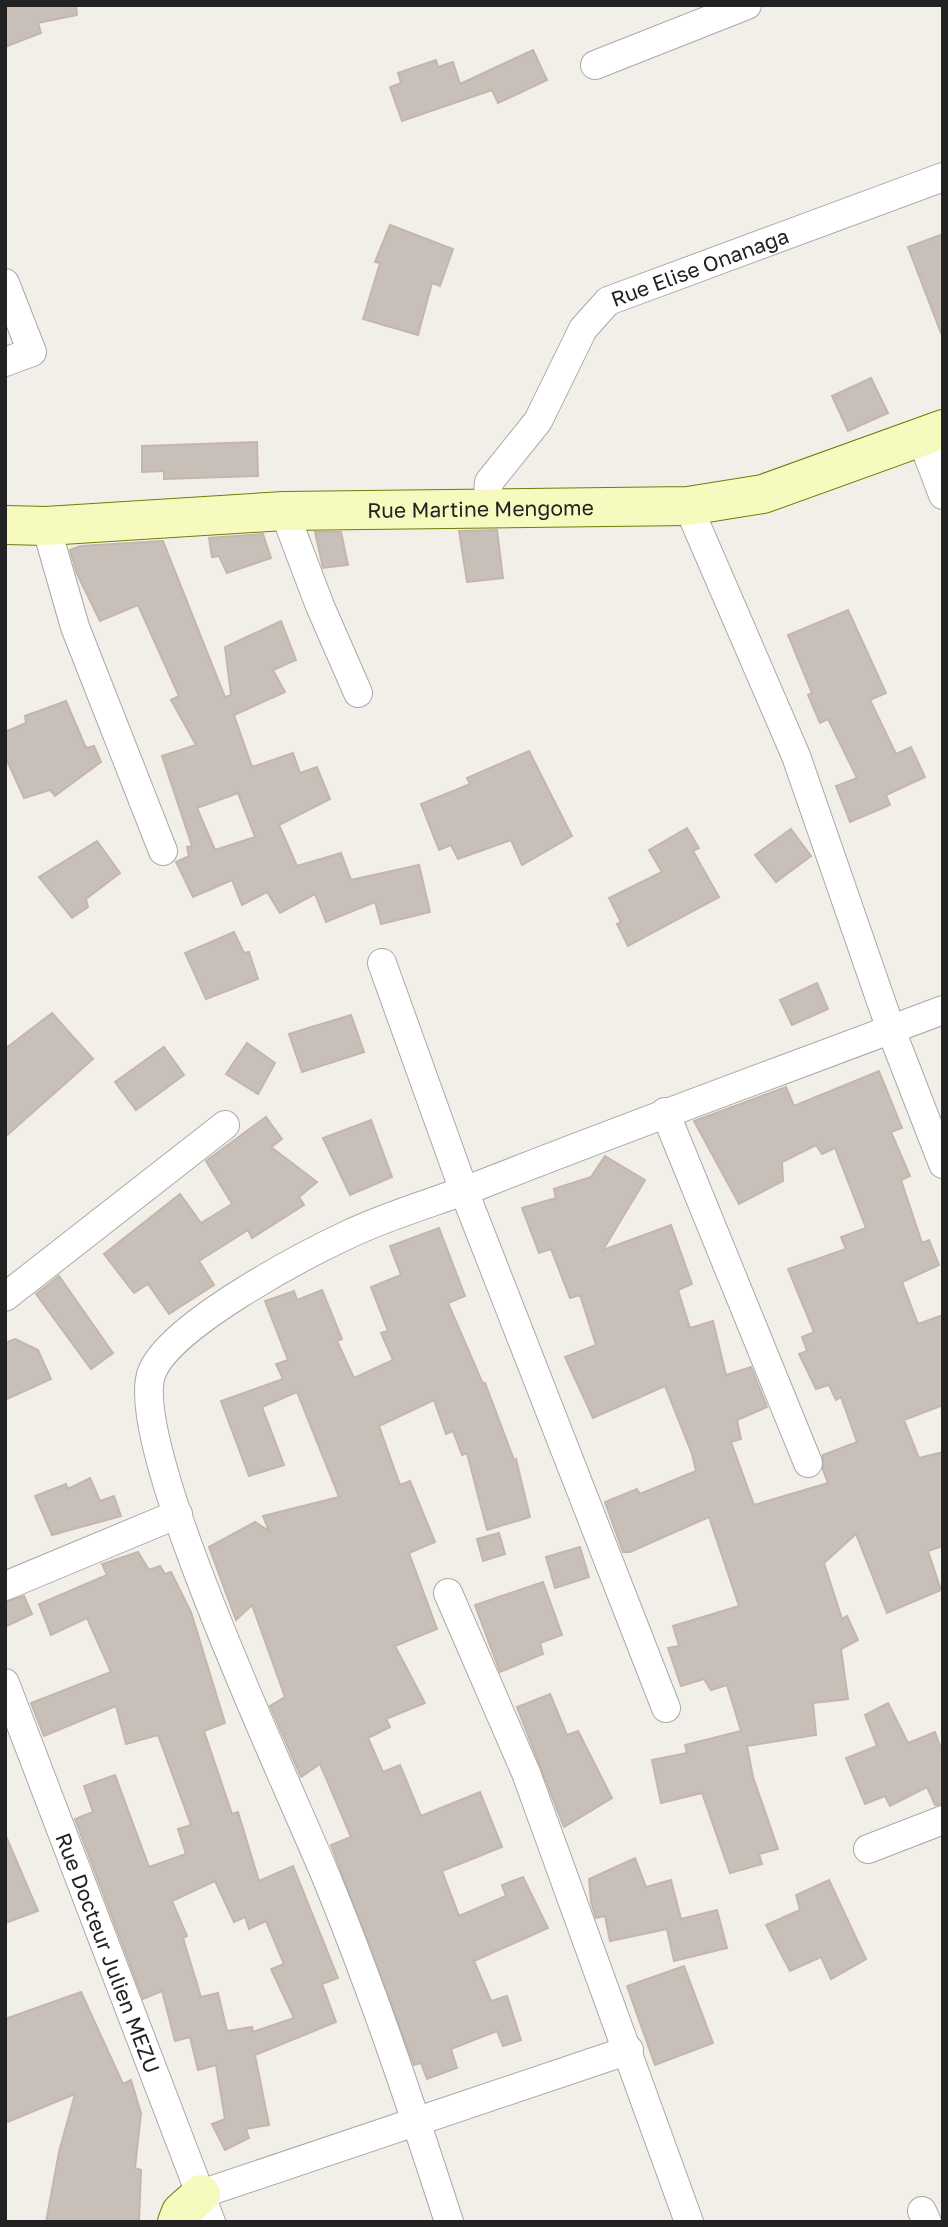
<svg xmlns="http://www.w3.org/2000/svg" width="948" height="2227" font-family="'Golos Text',sans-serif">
	<rect width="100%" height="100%" fill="#f2efe9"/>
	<path fill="#c7bfb8" stroke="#c4b6ab" stroke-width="2" fill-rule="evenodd" d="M5,5H76L77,15L38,23L41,33L5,47Z
		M533,50L547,80L498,103L492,90L402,121L390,87L401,83L398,73L436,60L438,67L453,62L460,84Z
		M390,225L453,249L440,286L432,283L418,335L363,319L380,263L375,262Z
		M943,234V333H941L908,247Z
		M871,378L888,413L848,431L832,396Z
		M257,442L258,476L164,479V471L142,472V446Z
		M497,530L503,578L467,582L459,531Z
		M315,532H341L348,565L323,568Z
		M263,534L271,558L227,573L219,556L212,557L209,538Z
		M163,541L225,697L231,695L225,647L281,621L296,660L273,670L285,692L234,715L252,767L293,753L300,773L317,767L330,799L279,825L297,866L341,853L351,880L419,865L430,912L381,924L375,902L326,922L315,894L280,913L267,892L242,905L232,880L193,897L176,862L189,856L187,847L192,846L162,756L196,745L171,700L179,696L138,605L100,621L77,574L70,550L80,546ZM238,793L255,837L215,850L197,808Z
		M848,610L886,693L870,700L896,754L911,747L925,777L886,795L890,805L850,822L836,786L857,778L828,719L820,723L808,695L812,693L788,635Z
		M66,701L86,748L94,746L101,762L55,796L50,790L24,798L5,756V732L26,723L25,716Z
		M529,751L572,836L522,865L511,840L458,859L451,845L439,850L421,804L470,784L467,778Z
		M687,828L699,848L693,851L719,897L628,946L617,924L621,922L609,898L662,872L649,850Z
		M791,829L811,856L776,882L755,855Z
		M97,841L120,873L86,899L88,907L72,918L39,877Z
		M234,932L244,953L249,952L258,979L206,999L185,953Z
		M817,983L828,1009L792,1025L780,1000Z
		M52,1013L93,1059L5,1137V1049Z
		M351,1015L364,1052L302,1072L289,1034Z
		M247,1043L275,1063L258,1094L226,1074Z
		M164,1047L184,1075L136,1110L115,1082Z
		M879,1071L902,1128L891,1132L910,1176L901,1180L922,1243L929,1240L939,1265L902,1282L918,1324L943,1315V1405L904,1420L919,1458L943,1452V1546L928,1551L941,1590L887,1613L856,1534L824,1563L842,1619L847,1616L858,1640L841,1649L848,1699L813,1703L816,1735L747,1746L753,1777L778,1849L759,1854L762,1864L730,1873L702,1793L661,1803L652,1760L687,1753L685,1745L741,1731L727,1685L711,1690L704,1679L681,1686L668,1648L679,1646L673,1626L739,1606L709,1517L630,1552H623L605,1502L637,1489L640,1494L696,1471L692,1454L665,1386L593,1418L565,1357L596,1345L580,1295L570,1298L551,1249L539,1253L522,1208L556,1198L554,1189L591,1177L605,1156L645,1180L603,1250L671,1225L692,1284L678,1290L690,1328L713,1321L726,1375L751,1367L767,1407L737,1420L741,1439L731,1442L754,1505L828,1483L823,1470V1455L857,1442L841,1397L836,1400L829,1385L816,1389L799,1354L807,1351L802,1337L814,1332L788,1269L846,1249L841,1237L866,1228L835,1148L822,1154L816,1145L782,1162L783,1181L739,1204L694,1121L786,1087L794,1106Z
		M266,1117L282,1139L271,1147L317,1182L299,1197L304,1205L252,1238L248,1230L199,1261L214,1285L169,1314L148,1284L134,1293L104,1254L180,1194L201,1223L232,1204L206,1161Z
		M371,1120L392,1177L350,1195L323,1138Z
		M439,1228L465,1296L448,1303L483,1384L485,1383L514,1460L516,1459L530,1517L487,1530L467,1453L462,1455L453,1431L446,1434L434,1400L379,1426L400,1485L410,1481L435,1542L409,1553L437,1629L395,1646L425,1703L386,1719L390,1727L368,1738L383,1772L400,1765L421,1816L480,1792L502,1847L442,1871L459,1916L506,1896L502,1885L523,1877L548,1928L474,1961L491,2001L507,1996L521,2040L503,2046L497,2031L451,2049L457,2068L427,2079L421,2063L414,2065L331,1845L351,1837L320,1764L301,1777L270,1706L285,1697L252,1605L236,1620L209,1547L255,1522L269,1531L263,1516L339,1497L297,1392L262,1407L284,1465L249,1476L221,1401L283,1379L276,1364L288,1360L265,1301L294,1291L297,1300L322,1290L342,1339L337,1341L354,1378L393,1360L381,1333L388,1331L371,1287L401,1275L390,1246Z
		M59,1276L113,1353L91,1369L36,1294Z
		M15,1339L38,1350L51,1379L5,1400V1343Z
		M90,1478L100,1501L114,1496L121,1516L52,1535L35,1496L66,1484L68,1489Z
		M499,1533L505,1554L483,1561L477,1539Z
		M580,1547L589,1577L555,1588L546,1557Z
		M138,1552L149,1570L160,1566L165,1574L171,1572L191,1612L225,1723L204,1731L232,1814L238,1812L259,1881L293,1866L338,1978L322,1984L336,2022L255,2055L269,2125L246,2129L249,2138L225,2150L212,2124L225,2119L216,2065L198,2070L190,2037L175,2041L162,1991L143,1999L75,1819L93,1812L84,1786L115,1775L149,1867L186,1854L178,1829L191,1825L158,1735L126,1744L116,1706L44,1736L31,1703L111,1672L87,1618L51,1635L39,1604L107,1575L102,1564ZM215,1881L234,1922L245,1917L249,1929L266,1921L284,1964L271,1969L294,2018L253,2032L252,2027L227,2031L218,1993L201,1997L183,1938L187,1936L172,1901Z
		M543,1582L562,1635L540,1643L543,1654L500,1672L475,1605Z
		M24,1596L32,1614L5,1627V1602Z
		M550,1694L567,1735L578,1731L612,1798L564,1827L517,1707Z
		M888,1703L908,1743L935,1732L943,1754V1804L935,1805L927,1787L890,1806L885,1796L865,1804L846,1758L877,1746L865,1715Z
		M5,1834L38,1911L5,1923Z
		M635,1858L646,1887L671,1880L681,1919L717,1910L727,1948L674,1961L667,1929L610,1941L605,1916L596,1918L591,1902L589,1879Z
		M829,1880L866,1959L831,1979L821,1957L790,1971L766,1925L800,1910L796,1895Z
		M684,1966L713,2043L655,2065L627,1986Z
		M81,1992L123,2084L131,2080L141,2113L135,2168L141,2170L139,2222H46L59,2152L75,2094L5,2123V2019Z"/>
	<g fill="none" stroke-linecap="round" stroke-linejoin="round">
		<defs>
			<g id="street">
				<path d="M595,65L747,5"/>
				<path d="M5,283L32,352L5,362"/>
				<path d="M921,437L943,495"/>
				<path d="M688,506L796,756L891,1030L943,1164"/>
				<path id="s1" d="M487,507L489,482L538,421L583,329L608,301L943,177"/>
				<path d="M284,511L320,606L358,693"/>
				<path d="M46,526L75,627L163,851"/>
				<path d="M382,963L464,1191L666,1708"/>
				<path d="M665,1112L808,1463"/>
				<path d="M5,1297L225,1125"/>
				<path d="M5,1586L178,1514"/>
				<path d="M448,1593L526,1773L689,2222"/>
				<path id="s2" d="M5,1683L211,2222"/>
				<path d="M868,1849L943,1820"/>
				<path d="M201,2194L629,2050"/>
				<path d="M922,2211L927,2222"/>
				<path d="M449,2222C412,2108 374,1994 329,1884C295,1799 124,1441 152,1372C170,1326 300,1257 347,1235C392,1213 443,1200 490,1181C640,1122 791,1067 943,1010"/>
			</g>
			<g id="secondary">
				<path id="s3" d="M5,525L46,526L284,511L688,506L763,494L943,429"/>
				<path d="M177,2222L181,2212L201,2194"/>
			</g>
		</defs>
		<use href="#street" stroke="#a9a9a9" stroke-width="30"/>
		<use href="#secondary" stroke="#707d05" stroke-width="40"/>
		<use href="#street" stroke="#fff" stroke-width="28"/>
		<use href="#secondary" stroke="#f7fabf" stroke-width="38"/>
	</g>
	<g text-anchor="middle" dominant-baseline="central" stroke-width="5" stroke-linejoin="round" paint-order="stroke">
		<g font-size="21" fill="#222" stroke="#fff">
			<text stroke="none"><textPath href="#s1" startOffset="341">Rue Elise Onanaga</textPath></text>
			<text stroke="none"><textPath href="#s3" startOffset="476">Rue Martine Mengome</textPath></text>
			<text stroke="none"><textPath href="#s2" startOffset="289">Rue Docteur Julien MEZU</textPath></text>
		</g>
	</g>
	<rect width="948" height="2227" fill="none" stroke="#222222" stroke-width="14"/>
</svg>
